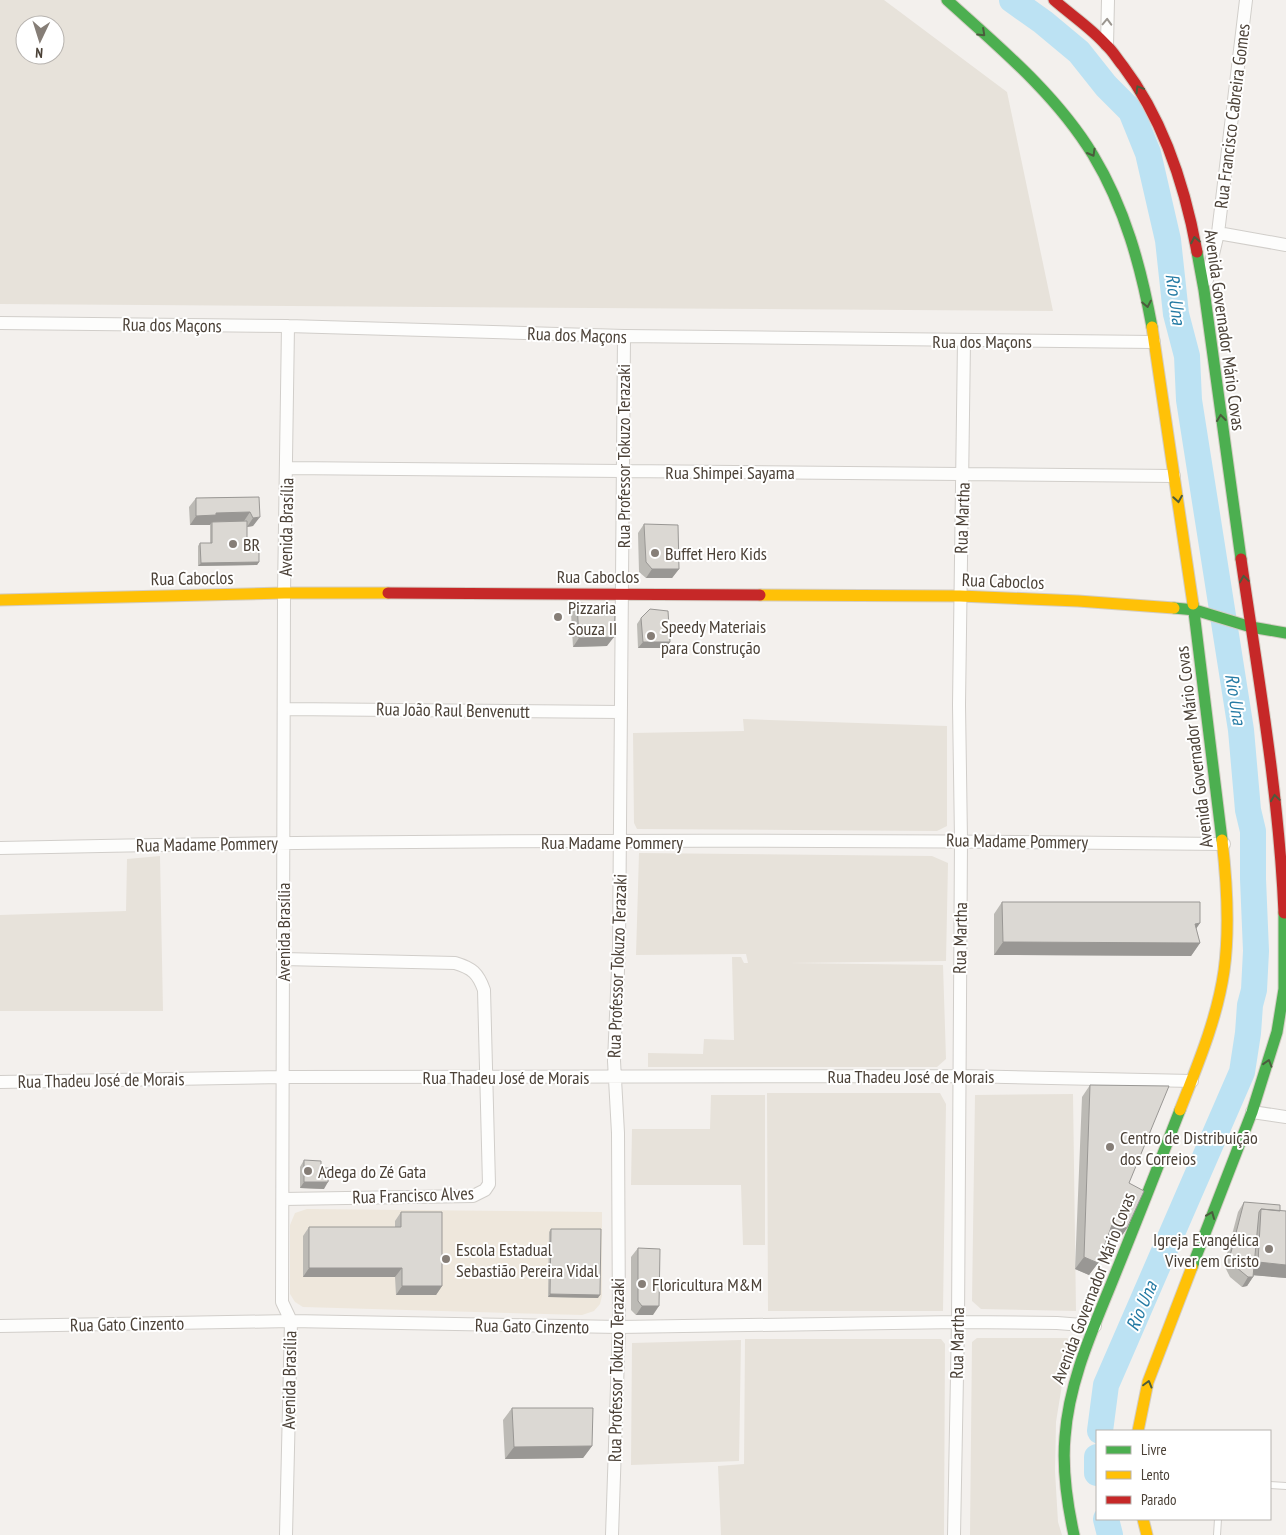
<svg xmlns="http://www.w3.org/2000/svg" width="1286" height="1535" font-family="'PT Sans Narrow',sans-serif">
	<rect width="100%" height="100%" fill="#f3f0ed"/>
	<path fill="#e7e2da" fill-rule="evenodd" d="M0,0H884L1007,92L1053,311L0,304ZM25,25H55V55H25Z
		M743,719L947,726V826L937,831L637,829L634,823L633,733L744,731Z
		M639,853L932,856L948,863L946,961L790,963L943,965L946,1059L937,1067H648V1053L703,1054L704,1039L734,1040L732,957H741L744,963H748L746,954L636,955Z
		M160,856L163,1011H0V915L126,911L127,859Z
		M767,1093H940L946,1104L943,1311H768Z
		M1073,1094L1076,1311L981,1309L972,1301L975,1095Z
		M711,1095H765V1245H743L741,1185H631L632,1129H710Z
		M977,1338H1067L1072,1341L1073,1348L1062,1385L1056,1422L1055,1471L1058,1522L1062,1535H970L972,1342Z
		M745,1339H941L945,1344L944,1535H721L718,1466L744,1464Z
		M741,1340L739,1461L631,1465L632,1343Z"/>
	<path fill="#eee7dc" d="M307,1209L602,1212V1296L600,1304L594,1311L582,1315L303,1307L295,1302L290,1294V1225L295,1213Z"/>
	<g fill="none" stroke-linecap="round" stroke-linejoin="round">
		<path stroke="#bce2f3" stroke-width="26" d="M1012,0L1043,22L1079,52L1106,86L1131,111L1148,153L1168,240L1176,314L1187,356L1189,400L1241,730L1248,810L1253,831V879L1256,951L1254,990L1250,1005L1248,1033L1242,1072L1106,1385L1100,1431
			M1097,1457V1473
			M1106,1519L1110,1535"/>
		<defs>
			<path id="lane" d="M1270,1485L1286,1486
				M1217,1535L1218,1519"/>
			<path id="street" d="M1107,45L1108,0
				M1218,233L1286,245
				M1207,280L1218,233L1246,0
				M0,323L288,326L624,336L1154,342
				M287,468L1174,476
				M285,709L621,712
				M0,848C408,839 816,839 1224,844
				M283,959L455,963C472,968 478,973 484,990L489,1184L485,1190L473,1196L283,1199
				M0,1082L283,1077L959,1076L1192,1081
				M1252,1112L1286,1117
				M0,1326L291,1321L619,1327L958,1322L1057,1323L1095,1326
				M286,1535L291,1321L282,1302L284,593L288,326
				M612,1535L619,1327L618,1133L614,1061L619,947L624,336
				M954,1535L958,1322L961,840L959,705L964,341"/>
			<path id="fast" d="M947,0C999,47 1056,94 1093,155C1125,208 1141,267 1152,327
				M1197,252L1204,290L1241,559
				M1193,604L1222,840
				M1174,608L1195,610L1251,627L1286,633
				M1192,1267L1252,1112L1277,1032L1284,989V913
				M1074,1535C1067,1503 1062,1470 1065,1437C1069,1379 1095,1325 1116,1272C1138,1218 1159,1164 1180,1110"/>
			<path id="slow" d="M1152,327L1193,604
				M760,595L960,596L1078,601L1174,608
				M0,600L284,593H388
				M1180,1110C1198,1064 1217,1019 1224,971C1230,928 1227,883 1222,840
				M1138,1431L1148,1382L1192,1267
				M1143,1519L1147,1535"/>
			<path id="jam" d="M1054,0C1071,15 1091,28 1106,45C1113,51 1117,59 1123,66C1164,120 1185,186 1197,252
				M1241,559C1258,676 1279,794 1284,913
				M388,593L760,595"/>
		</defs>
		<use href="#lane" stroke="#d1ceca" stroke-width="8"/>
		<use href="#street" stroke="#d1ceca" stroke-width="14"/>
		<use href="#fast" stroke="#d3cdc4" stroke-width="13"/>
		<use href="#slow" stroke="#d3cdc4" stroke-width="13"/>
		<use href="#jam" stroke="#d3cdc4" stroke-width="13"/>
		<use href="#lane" stroke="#fdfdfc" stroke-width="6"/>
		<use href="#street" stroke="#fdfdfc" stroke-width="12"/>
		<use href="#fast" stroke="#4caf50" stroke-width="11"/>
		<use href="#slow" stroke="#ffc107" stroke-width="11"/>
		<use href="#jam" stroke="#c62828" stroke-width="11"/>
	</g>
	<path fill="#bcbab5" d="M259,497L253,526L247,527V539L259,562L257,565L198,566V546L200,543H210V525H190L189,507L196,498Z
		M644,524L679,569L672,578H646L639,572L638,533Z
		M577,603L607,646L573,647L571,613Z
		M641,618L670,642L665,648H638L637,624Z
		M1002,902L1200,923L1196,928L1200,943L1191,956L994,955V914Z
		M1090,1085L1129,1183L1127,1228L1119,1240L1107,1238L1098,1263L1089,1275L1075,1269L1082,1097Z
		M304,1160L321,1168L324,1189L300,1188V1167Z
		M1244,1202L1280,1211H1286V1278L1254,1275L1253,1277L1247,1286L1242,1287L1230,1277L1224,1265L1238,1212Z
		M401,1212L442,1286L436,1295H396L395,1277H303V1236L309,1227H395V1221Z
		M551,1229L598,1298L548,1297L549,1232Z
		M638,1248L653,1315H636L631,1310V1257Z
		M512,1408L592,1446L583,1458L505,1459L503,1420Z"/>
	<path fill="#999794" d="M250,512L244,521L212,522L210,525H190L196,516L216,513Z
		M260,517L253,526L247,527L253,518Z
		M259,562L257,565L198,566L201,563Z
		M652,569H679L672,578H646Z
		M614,637L607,646L573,647L579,638Z
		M643,642H670L665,648H638Z
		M1200,923L1192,935L1195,924Z
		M1003,942L1200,943L1191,956L994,955Z
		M304,1182H328L324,1189L300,1188Z
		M1112,1225L1127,1228L1119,1240L1103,1237Z
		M1084,1257L1098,1263L1089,1275L1075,1269Z
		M1258,1262L1286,1265V1278L1250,1275Z
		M309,1268H402L395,1277H303Z
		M1248,1277H1253L1247,1286L1242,1287Z
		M402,1286H442L436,1295H396Z
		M550,1294L600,1295L598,1298L548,1297Z
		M642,1306H659L653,1315H636Z
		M592,1446L583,1458L505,1459L514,1447Z"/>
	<path fill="#dbd8d3" stroke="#999794" d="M259,497L260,517L253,518L250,512L216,513V515L196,516V498Z
		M247,521V539H259V562L201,563L200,543H212V522Z
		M644,524L678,525L679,569H652L646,562Z
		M577,603L609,605L615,613L614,637L579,638Z
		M650,609L668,611L670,642H643L641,618Z
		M1002,902H1200V923L1195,924L1200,943L1003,942Z
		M1090,1085L1169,1086L1129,1183L1144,1191L1127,1228L1112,1225L1098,1263L1084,1257Z
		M304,1160L321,1161V1168H329L328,1182H304Z
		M1244,1202L1280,1205V1211L1261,1209L1259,1212L1253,1277H1248L1236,1267L1230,1256Z
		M1261,1209L1286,1211V1265L1258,1262Z
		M401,1212H442V1286H402V1268H309V1227H401Z
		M551,1229H601L600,1295L550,1294Z
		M638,1248L660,1249L659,1306H642L638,1301Z
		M512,1408H593L592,1446L514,1447Z"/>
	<defs><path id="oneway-chevron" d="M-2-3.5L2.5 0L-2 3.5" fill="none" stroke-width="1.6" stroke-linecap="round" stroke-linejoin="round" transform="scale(1.25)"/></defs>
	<use stroke="#9b9690" href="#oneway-chevron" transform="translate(1107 22) rotate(-88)"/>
	<g stroke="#4b5c3d">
		<use href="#oneway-chevron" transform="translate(982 33) rotate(43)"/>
		<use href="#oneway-chevron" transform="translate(1139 89) rotate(-121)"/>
		<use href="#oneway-chevron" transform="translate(1092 153) rotate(60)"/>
		<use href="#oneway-chevron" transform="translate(1195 240) rotate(-101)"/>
		<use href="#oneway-chevron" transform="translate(1147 304) rotate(79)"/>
		<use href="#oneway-chevron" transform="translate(1221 418) rotate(-97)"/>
		<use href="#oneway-chevron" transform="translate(1178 499) rotate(81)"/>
		<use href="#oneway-chevron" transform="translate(1244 579) rotate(-98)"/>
		<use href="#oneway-chevron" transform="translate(1275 798) rotate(-98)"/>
		<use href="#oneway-chevron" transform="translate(1268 1063) rotate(-73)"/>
		<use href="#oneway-chevron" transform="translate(1211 1215) rotate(-68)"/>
		<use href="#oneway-chevron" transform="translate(1148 1384) rotate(-75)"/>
	</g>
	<g fill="#867e77" stroke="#fff" stroke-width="2">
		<circle cx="233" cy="544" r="5"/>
		<circle cx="655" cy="553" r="5"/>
		<circle cx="558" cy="617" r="5"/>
		<circle cx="651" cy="636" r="5"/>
		<circle cx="1110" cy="1147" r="5"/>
		<circle cx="308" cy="1171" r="5"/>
		<circle cx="1269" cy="1249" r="5"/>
		<circle cx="446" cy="1259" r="5"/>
		<circle cx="642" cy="1284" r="5"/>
	</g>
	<g text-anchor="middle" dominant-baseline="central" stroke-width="4" stroke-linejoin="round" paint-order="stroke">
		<g font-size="18" fill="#4b4137" stroke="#fff">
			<text transform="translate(1232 116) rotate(-83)">Rua Francisco Cabreira Gomes</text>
			<text transform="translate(172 325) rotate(1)">Rua dos Maçons</text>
			<text transform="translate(1225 330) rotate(82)">Avenida Governador Mário Covas</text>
			<text transform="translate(577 335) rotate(2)">Rua dos Maçons</text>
			<text x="982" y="341">Rua dos Maçons</text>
			<text transform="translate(623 456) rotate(-90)">Rua Professor Tokuzo Terazaki</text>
			<text x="730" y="472">Rua Shimpei Sayama</text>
			<text transform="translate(962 518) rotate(-88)">Rua Martha</text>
			<text transform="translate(286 527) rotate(-89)">Avenida Brasília</text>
			<text x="598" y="576">Rua Caboclos</text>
			<text transform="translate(192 578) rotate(-1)">Rua Caboclos</text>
			<text transform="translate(1003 581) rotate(2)">Rua Caboclos</text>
			<text transform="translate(453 710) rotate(1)">Rua João Raul Benvenutt</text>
			<text transform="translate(1194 747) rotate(-97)">Avenida Governador Mário Covas</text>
			<text transform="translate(1017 841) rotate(1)">Rua Madame Pommery</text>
			<text x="612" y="842">Rua Madame Pommery</text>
			<text transform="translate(207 844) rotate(-1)">Rua Madame Pommery</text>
			<text transform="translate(283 932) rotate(-90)">Avenida Brasília</text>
			<text transform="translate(960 938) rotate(-89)">Rua Martha</text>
			<text transform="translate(617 966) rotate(-88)">Rua Professor Tokuzo Terazaki</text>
			<text x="911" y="1076">Rua Thadeu José de Morais</text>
			<text x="506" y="1077">Rua Thadeu José de Morais</text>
			<text transform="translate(101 1080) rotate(-1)">Rua Thadeu José de Morais</text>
			<text transform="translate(413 1195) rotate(-2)">Rua Francisco Alves</text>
			<text transform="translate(1093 1288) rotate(-69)">Avenida Governador Mário Covas</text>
			<text transform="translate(127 1324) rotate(-1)">Rua Gato Cinzento</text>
			<text transform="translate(532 1326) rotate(1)">Rua Gato Cinzento</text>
			<text transform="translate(957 1343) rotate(-89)">Rua Martha</text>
			<text transform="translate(616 1370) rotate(-89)">Rua Professor Tokuzo Terazaki</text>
			<text transform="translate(289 1380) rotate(-89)">Avenida Brasília</text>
		</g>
		<g font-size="18" fill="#4b4137" stroke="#fff" text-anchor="start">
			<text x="243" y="544">BR</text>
			<text x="665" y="553">Buffet Hero Kids</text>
			<text x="568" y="607">Pizzaria<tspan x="568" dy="21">Souza II</tspan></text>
			<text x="661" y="626">Speedy Materiais<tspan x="661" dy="21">para Construção</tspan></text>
			<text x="1120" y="1137">Centro de Distribuição<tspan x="1120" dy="21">dos Correios</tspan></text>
			<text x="318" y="1171">Adega do Zé Gata</text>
			<text x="1259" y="1239" text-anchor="end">Igreja Evangélica<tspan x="1259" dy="21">Viver em Cristo</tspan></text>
			<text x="456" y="1249">Escola Estadual<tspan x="456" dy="21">Sebastião Pereira Vidal</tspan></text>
			<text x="652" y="1284">Floricultura M&amp;M</text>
		</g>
		<g font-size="19" font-style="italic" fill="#257ba4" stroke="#fff">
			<text transform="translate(1176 299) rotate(82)">Rio Una</text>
			<text transform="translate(1236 699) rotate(81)">Rio Una</text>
			<text transform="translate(1141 1306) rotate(-67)">Rio Una</text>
		</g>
	</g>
	<rect x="1096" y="1430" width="175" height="90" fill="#ffffff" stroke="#b7b3af"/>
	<rect x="1106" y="1446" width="25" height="8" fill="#4caf50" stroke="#b7b3af"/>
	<text x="1141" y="1455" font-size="15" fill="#4b4137">Livre</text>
	<rect x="1106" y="1471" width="25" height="8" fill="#ffc107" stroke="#b7b3af"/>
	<text x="1141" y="1480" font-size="15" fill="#4b4137">Lento</text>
	<rect x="1106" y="1496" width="25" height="8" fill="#c62828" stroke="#b7b3af"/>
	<text x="1141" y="1505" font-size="15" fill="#4b4137">Parado</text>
	<g transform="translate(40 40) rotate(184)"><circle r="24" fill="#ffffff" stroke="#b7b3af"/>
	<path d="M0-4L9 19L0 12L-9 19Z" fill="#867e77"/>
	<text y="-8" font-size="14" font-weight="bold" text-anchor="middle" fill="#4b4137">N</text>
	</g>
</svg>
